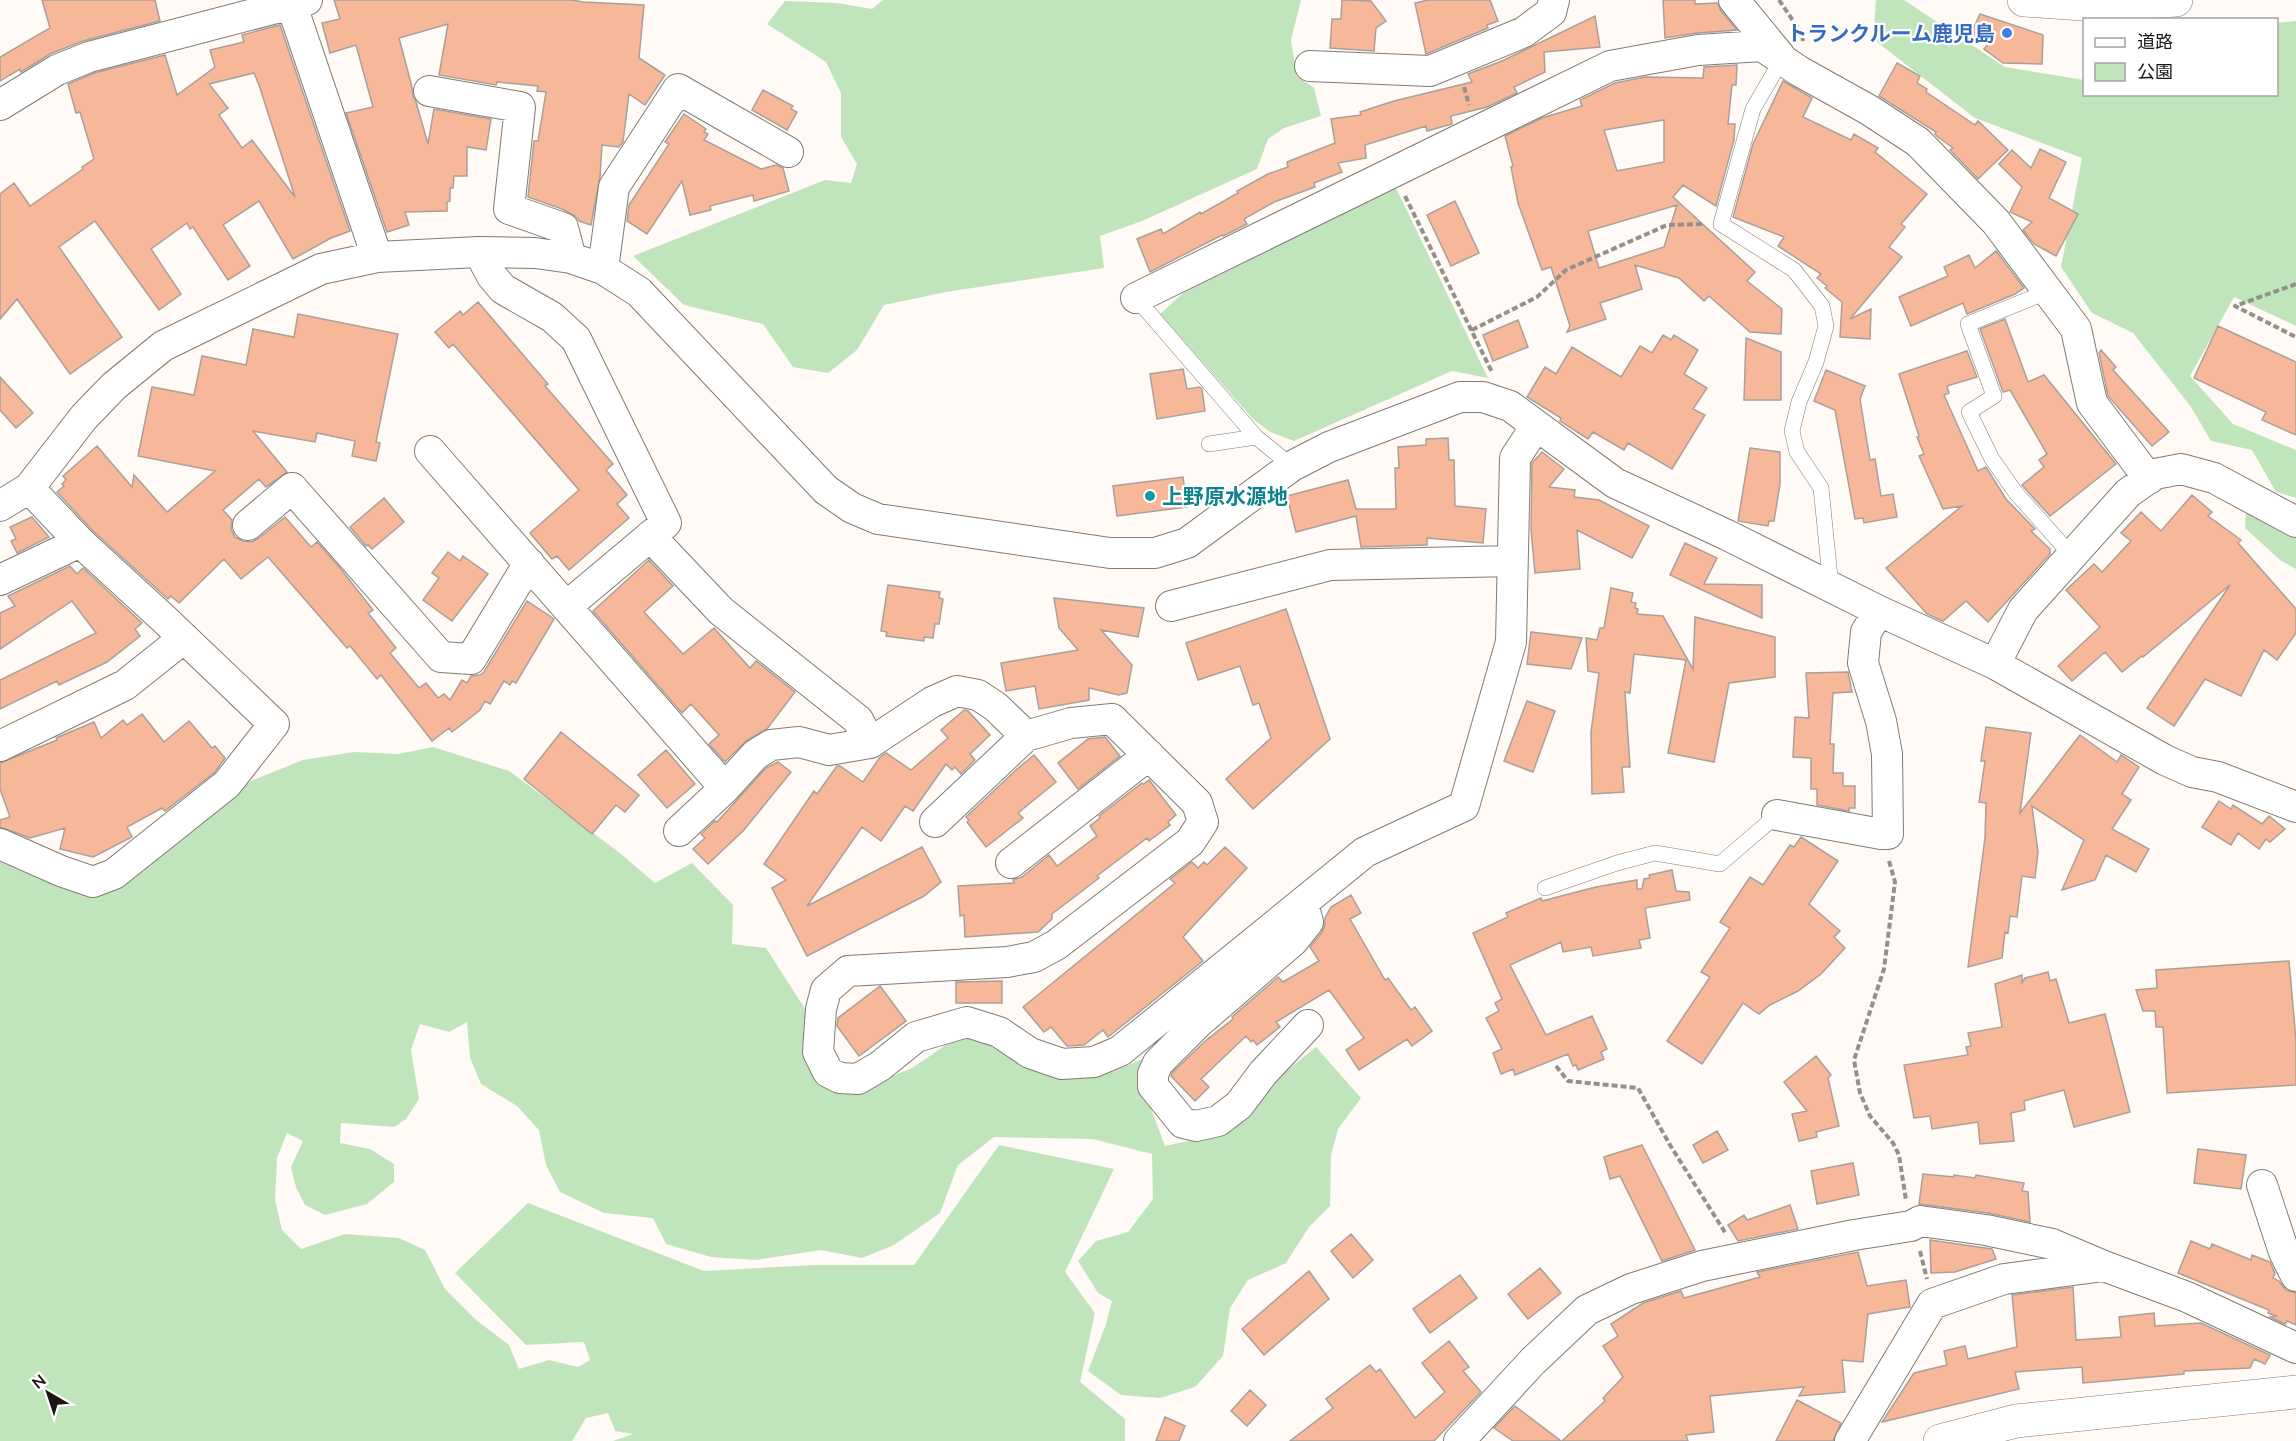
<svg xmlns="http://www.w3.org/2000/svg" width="2296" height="1441" font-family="Mulish,'Noto Sans JP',sans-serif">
	<rect width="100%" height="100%" fill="#fffaf5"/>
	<path fill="#c0e5bd" d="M883,0H1301L1291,40L1297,76L1314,88L1321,116L1284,128L1268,139L1257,169L1142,221L1100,236L1104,268L946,292L884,305L857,350L828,373L793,367L763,324L684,305L633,256L825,180L851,183L857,164L841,137V93L826,62L767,24L785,1L837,3L872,9Z
		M1876,0H1904L2005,67L2084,80V94H2276L2277,23L2296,21V326L2234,297L2190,376L2233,424L2296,450V498L2276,492L2252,450L2211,441L2191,407L2133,333L2092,313L2061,267L2082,158L1975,118L1873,39Z
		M1393,182L1488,378L1452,371L1294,441L1270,432L1253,419L1160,314L1193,284Z
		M2246,511L2296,529V569L2280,560L2245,528Z
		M433,747L509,771L616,850L655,883L692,863L733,905L732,944L766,948L807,1012L821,1086L863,1088L912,1068L959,1036L1004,1038L1050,1077L1112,1072L1143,1059L1146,1095L1165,1146L1193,1140L1259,1093L1316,1047L1361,1098L1338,1129L1331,1155L1330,1206L1309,1227L1286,1263L1248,1280L1230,1308L1223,1356L1195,1387L1160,1398L1121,1395L1088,1371L1106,1324L1112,1301L1098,1293L1078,1261L1096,1241L1128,1232L1153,1199L1152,1154L1093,1139L994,1137L958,1165L940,1213L894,1245L862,1258L821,1250L756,1260L711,1257L666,1244L653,1218L604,1213L560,1192L546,1165L539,1130L517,1106L481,1084L470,1058L467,1022L449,1032L420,1024L411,1050L419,1099L406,1119L394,1127L341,1123L340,1143L370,1149L394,1164V1182L367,1204L325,1215L305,1205L296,1187L291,1167L303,1141L287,1133L277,1158L275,1200L282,1230L301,1249L345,1234L399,1238L425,1250L445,1289L476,1320L509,1345L519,1369L549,1360L578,1367L590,1360L584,1342L526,1345L455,1273L528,1203L704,1271L815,1265H914L999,1145L1114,1169L1065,1272L1095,1313L1080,1382L1125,1419V1441H613L633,1434L615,1431L608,1413L586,1418L572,1441H0V858L120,879L251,781L303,760L354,752L398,754Z"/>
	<path fill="#f7b899" stroke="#aa9f9a" stroke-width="1.5" fill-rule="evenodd" d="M42,0H155L160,21L83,41L50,54L21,72L20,69L0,81V57L50,28Z
		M334,0H572L583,2L644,5L639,58L665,75L645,105L629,94L623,142L619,147L602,145L600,177L591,225L579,221L575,216L562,209L528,197L534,141H538L546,92L537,91L538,86L497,82L496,85L439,75L448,24L399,38L412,87L413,96L416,102L428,144L434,109L491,119L486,150L467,147V176H454L453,188H450V201L447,202V211L405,212L409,225L387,232L346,113L373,107L356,45L330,53L322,23L340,19Z
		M1342,0L1371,1L1386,21L1376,28L1374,51L1330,48L1332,19H1341Z
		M1428,0H1490L1498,21L1487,25L1488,28L1426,54L1415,3Z
		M1663,0H1695V4L1717,3L1721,11L1737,30L1697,33L1665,38Z
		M1980,14L2043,35L2042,64L2003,63L1984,49L1988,44L1970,36Z
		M1595,16L1600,47L1544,52L1545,72L1514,87L1517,93L1487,107L1451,116L1452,124L1427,131L1426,126L1365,145L1366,158L1338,163L1342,172L1314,183L1315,187L1274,202L1244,219L1247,224L1223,236L1222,235L1150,272L1137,239L1161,229L1163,234L1200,212L1201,214L1238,193L1237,191L1268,174L1288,167L1287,162L1335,143L1331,119L1361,115L1360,112L1394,101L1472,82L1468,74L1502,61Z
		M280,25L350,231L331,238L293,259L259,201L223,225L250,266L228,280L193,227L190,229L187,223L151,249L181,294L159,310L95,221L59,247L122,337L70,374L17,299L0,319V194L14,183L30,206L83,169L82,167L94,159L80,112L76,113L68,84L94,73L165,55L177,95L215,67L210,50L244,42L242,35ZM254,73L259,85L295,197L252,140L242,148L219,115L228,108L209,84Z
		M1897,63L1920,76L1917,83L1927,89L1926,92L1975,125L1978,121L2008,150L1978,179L1950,150L1953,148L1938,137L1935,134L1936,132L1879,96Z
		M1737,65L1736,85H1732L1728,124H1735L1734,140L1716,206L1683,185L1673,197L1755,272L1747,281L1782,309L1781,334L1750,332L1709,296L1704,301L1679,278L1635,265L1642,289L1600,303L1606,319L1567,332L1570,326L1551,267L1542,270L1518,203L1511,167L1513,166L1505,136L1542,118L1582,106L1580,100L1615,83L1645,77L1703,78L1704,67ZM1664,120V162L1617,171L1604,130ZM1677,205L1664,247L1599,268L1588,231Z
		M1783,81L1812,98L1803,117L1851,140L1854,134L1878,148L1875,152L1927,194L1901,224L1905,227L1889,247L1902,257L1850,319L1871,309L1870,339L1840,337L1842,302L1825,288L1827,286L1817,278L1821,274L1778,246L1784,237L1733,217L1753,144Z
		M763,90L793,106L791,109L797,112L787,130L752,110Z
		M684,114L706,129L704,132L708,134L704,140L761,169L776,165L783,168L789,191L754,201L753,195L710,206L711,210L690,215L682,181L647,234L627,221L629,205L669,144L665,142Z
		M2040,149L2066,162L2049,198L2078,214L2056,256L2034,244L2023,230L2032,222L2010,212L2022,187L1999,164L2012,150L2031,168Z
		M1455,201L1479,253L1451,266L1427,215Z
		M1996,251L2024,288L2015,294L1967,314L1963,303L1911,326L1899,297L1948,276L1944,267L1969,255L1975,268Z
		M478,302L548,384L545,386L613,464L606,470L627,495L617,504L629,518L569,570L557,556L552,559L530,533L579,490L453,344L449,348L435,332L460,311L463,315Z
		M298,314L398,334L376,442L380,443L376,461L352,456L355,441L317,433L315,442L253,431L287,472L266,487L259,479L223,510L232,520L231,529L235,537L243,541L252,542L259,538L285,517L311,547L317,542L340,568L373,610L368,613L396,648L390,653L419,688L426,683L438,698L444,694L450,700L462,680L467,683L471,676L480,675L484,672L527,601L554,619L516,683L512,681L510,685L504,681L490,704L485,701L480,710L452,732L449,728L432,741L381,675L377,679L350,646L347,648L268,557L241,579L224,559L179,603L171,596L168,599L92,530L57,492L64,486L62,484L66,480L63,476L97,446L132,487L134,475L167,512L215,471L138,456L152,387L194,395L202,356L246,365L253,329L294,337Z
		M2005,319L2028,382L2044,375L2116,464L2050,516L2022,485L2044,467L2039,460L2047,454L2010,390L2003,392L1980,329Z
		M1518,320L1528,347L1493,361L1483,335Z
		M2218,326L2296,362V435L2262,420L2266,412L2194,378Z
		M1663,335L1671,340L1674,335L1698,350L1684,374L1707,388L1693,409L1705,415L1672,469L1628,443L1624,450L1593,432L1588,439L1560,421L1561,418L1527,397L1545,367L1556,374L1572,347L1621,377L1640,346L1652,353Z
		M1746,338L1781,352V400H1744Z
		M2101,350L2116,367L2113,370L2169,432L2152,446L2108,396L2099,353Z
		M1967,351L1977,377L1947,386L1949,393L1944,395L1978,471L1986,467L2006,499L2035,529L2031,531L2050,549V554L1988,622L1966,601L1943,621L1927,614L1886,568L1962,506L1943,509L1919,456L1924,454L1917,437L1919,436L1899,374Z
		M1183,369L1187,389L1200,387L1202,389L1205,411L1157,419L1150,374Z
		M1826,370L1865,386L1860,399L1870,460L1875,459L1881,496L1893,494L1897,517L1864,523L1863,518L1855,519L1835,410L1814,401Z
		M0,377L33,413L16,428L0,410Z
		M1448,438L1449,460H1454L1455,506L1486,509L1483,543L1427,538V545L1361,547L1356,516L1296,532L1287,496L1348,480L1356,509H1396L1395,468H1399L1398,447L1426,445V439Z
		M1750,448L1780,452V484L1774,521H1769L1768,526L1738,521Z
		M1542,452L1564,469L1549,487L1575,490L1574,497L1599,500L1649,526L1632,558L1577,530L1580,569L1535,573L1531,530L1532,463Z
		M1183,477L1187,507L1117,516L1113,486Z
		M2192,495L2212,512L2208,516L2241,540L2238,543L2296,609V633L2277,660L2264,650L2241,696L2205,679L2174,726L2147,708L2230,585L2143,657L2142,656L2122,672L2105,652L2072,681L2058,666L2100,627L2066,590L2094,564L2102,572L2131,541L2121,533L2141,512L2161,531Z
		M384,498L404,522L372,549L368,545L366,546L350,527Z
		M32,517L49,537L17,553L11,541L16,539L10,527Z
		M1685,543L1717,558L1704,584L1762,585V618L1670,575Z
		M448,552L460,561L463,556L488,574L452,621L423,600L439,578L432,573Z
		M649,560L673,586L644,612L683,654L714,628L750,668L756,661L795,692L767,729L746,741L725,762L709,744L719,735L691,704L682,713L593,611Z
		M70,566L77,574L83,568L142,623L135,629L140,636L107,662L59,685L57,681L0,709V680L96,633L72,601L0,649V613L15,606L8,596Z
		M888,585L940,592L939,598L943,599L939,624H935L933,638L924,637V641L886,636L887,632L881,631Z
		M1611,588L1633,593L1631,602L1636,603L1635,608L1638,609L1637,614L1663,616L1693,669L1695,617L1775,637V677L1729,683L1714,762L1668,753L1686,660L1634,654L1630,693L1625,692L1630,767H1622L1624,792L1592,794L1591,732L1599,673L1588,671L1586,638L1597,640L1600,628H1604Z
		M1054,598L1144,608L1138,637L1101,630L1132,665L1127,693L1119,695L1089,688V700L1039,709L1035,686L1006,691L1001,663L1078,650L1059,628Z
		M1286,609L1330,739L1253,809L1226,779L1271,738L1259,703L1253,705L1240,666L1198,680L1186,643Z
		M1531,632L1582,638L1571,669L1527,664Z
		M1848,672L1852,692L1833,693L1830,744H1834L1833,773H1843V786H1855V808H1849V811L1817,805V789H1811V758L1793,757L1795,717L1809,718L1806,673Z
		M1527,701L1555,711L1533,772L1504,761Z
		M964,710L968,711L990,735L970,754L975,760L961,774L955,767L952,770L946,764L913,811L905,806L881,841L862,827L807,906L922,847L941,882L924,896L807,956L772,888L786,880L764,864L814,791L817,794L837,766H840L863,782L880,757L886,753L911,770L948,738L941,730Z
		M142,714L164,742L189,721L212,748L215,746L225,758L215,772L165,811L162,808L127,827L132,837L93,857L60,849L65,828L30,838L0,827V820L10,817L0,789V763L57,740L56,738L94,722L101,738L123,720L127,725Z
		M1986,727L2031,733L2020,813L2080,735L2117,762L2121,755L2139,767L2122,794L2131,800L2112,829L2149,849L2136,872L2106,855L2095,880L2062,890L2084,840L2032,806L2038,852L2035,878L2022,876L2017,917L2010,916L2008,933L2005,932L2002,958L1968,967L1985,838L1986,803L1979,802L1985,761H1981Z
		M561,732L639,795L625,812L616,805L592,834L524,779Z
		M1105,737L1120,756L1078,789L1058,763L1088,739Z
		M666,750L695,784L667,808L638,775Z
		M1034,755L1056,782L1018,813L1023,818L986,847L967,822L969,820L966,817L1016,770Z
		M778,762L791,772L743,831L708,864L693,849L705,838L701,834L715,821L717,822L766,768Z
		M1149,780L1176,815L1168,822L1170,825L1149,841L1147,838L1097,876L1099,878L1052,914V919L1038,932L965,937L964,915L960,916L958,886L1014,883L1013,880L1022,877L1049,855L1057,866L1097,836L1090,826L1100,818L1099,816L1142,783L1143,784Z
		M2219,801L2231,809L2233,805L2262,824L2269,816L2285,829L2270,842L2266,839L2259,849L2238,833L2231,845L2202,827Z
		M1801,837L1838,861L1809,904L1840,931L1834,937L1845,948L1821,974L1798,991L1770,1005L1759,1014L1743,1003L1702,1064L1667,1041L1710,977L1701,972L1730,928L1720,922L1750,877L1763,885L1790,845L1794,847Z
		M1225,847L1247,868L1183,937L1203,961L1108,1037L1103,1030L1084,1045L1067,1046L1051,1027L1044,1032L1023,1007L1175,883L1170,879L1192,862L1198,868L1204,862L1207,865Z
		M1672,870L1676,891L1689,892L1690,900L1645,908L1650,938L1639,940L1641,948L1593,956L1591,947L1563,952L1561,942L1510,965L1546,1035L1592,1016L1607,1049L1601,1052L1604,1059L1578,1070L1576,1065L1573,1066L1568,1054L1515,1075L1513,1069L1501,1074L1493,1053L1502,1049L1486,1018L1499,1011L1495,1003L1502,999L1473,933L1508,917L1506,913L1541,898L1542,901L1596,887L1637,880V889H1642L1644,879L1650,878L1649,875Z
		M1351,895L1361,913L1350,919L1385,980L1388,978L1411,1010L1415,1007L1432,1031L1412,1046L1407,1039L1359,1070L1346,1050L1364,1038L1329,990L1276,1022L1280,1027L1257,1045L1253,1040L1251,1042L1246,1036L1201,1079L1209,1087L1195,1101L1171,1076L1172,1073L1204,1042L1233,1019L1232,1017L1278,977L1283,982L1319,961L1310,947L1322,932L1325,925V918L1331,907Z
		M2289,961L2296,1040V1085L2167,1093L2163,1027H2156L2155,1011H2143L2136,990L2157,988L2156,970Z
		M2048,972L2050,981L2056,979L2069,1023L2105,1014L2130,1112L2074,1127L2064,1090L2024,1101L2025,1110L2011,1113L2014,1141L1980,1144L1978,1122L1932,1129L1930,1116L1914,1118L1904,1065L1968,1055L1966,1047L1971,1046L1968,1033L2002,1027L1995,984L2022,975V983L2025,978Z
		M1002,981V1003H956V982Z
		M880,986L906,1021L859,1056L837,1026L838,1018Z
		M1816,1056L1831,1075L1828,1078L1839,1126L1816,1132L1817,1137L1799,1141L1792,1114L1807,1111L1784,1082Z
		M1717,1131L1728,1150L1703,1163L1693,1145Z
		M1642,1145L1695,1250L1662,1261L1620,1176L1610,1179L1604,1157Z
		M2198,1149L2246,1155L2241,1189L2194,1183Z
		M1853,1163L1859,1195L1817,1204L1811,1171Z
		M1923,1174L1954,1177V1175L1975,1178L1976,1175L2024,1183L2022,1191L2028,1192L2030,1222L1988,1213L1919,1204Z
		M1790,1205L1798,1229L1738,1241L1728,1225L1744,1215L1747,1220Z
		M1351,1234L1373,1260L1353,1278L1331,1251Z
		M1930,1240L1992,1249L1996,1259L1955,1272L1931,1273Z
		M2191,1241L2210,1249L2212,1244L2251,1260L2252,1255L2270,1262L2275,1273L2273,1278L2279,1281L2286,1290L2296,1293V1325L2287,1321L2285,1324L2270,1317L2276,1316L2268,1313L2269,1310L2178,1273Z
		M1858,1252L1867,1286L1906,1280L1910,1307L1868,1314L1863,1362L1842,1360L1845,1392L1799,1396L1804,1387L1710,1396L1714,1432L1686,1435L1688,1441H1562L1605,1401L1603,1398L1623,1377L1603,1346L1618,1336L1611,1324L1643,1303L1681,1291L1684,1298L1760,1277L1757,1272Z
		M1540,1268L1561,1293L1528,1319L1508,1294Z
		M1309,1271L1329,1299L1264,1355L1242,1329Z
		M1460,1275L1477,1298L1430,1333L1413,1309Z
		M2073,1287L2076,1340L2121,1337L2119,1317L2154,1313L2155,1326L2201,1323L2270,1355L2265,1364L2254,1359L2250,1368L2184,1371V1374L2083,1383L2082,1367L2015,1372L2019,1389L1882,1422L1914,1373L1947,1365L1944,1351L1965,1346L1968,1359L2017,1347L2012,1295Z
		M1449,1341L1469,1367L1463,1371L1481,1392L1434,1441H1290L1333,1408L1326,1399L1370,1365L1376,1372L1380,1369L1415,1418L1445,1392L1422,1363Z
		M1250,1390L1266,1405L1247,1426L1231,1411Z
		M1797,1400L1841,1423L1833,1441H1776Z
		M1515,1406L1561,1441H1513L1494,1428Z
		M1165,1417L1185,1426L1179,1441H1156Z"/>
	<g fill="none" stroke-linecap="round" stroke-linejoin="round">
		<defs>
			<path id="lane" d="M1782,59L1753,109L1721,224L1794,270L1822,306L1826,326L1816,362L1799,402L1792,431L1797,452L1821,488L1831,587
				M2049,291L1968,324L1994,396L1969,412L1992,459L2016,493L2072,556
				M1136,298L1256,437L1292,466
				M1209,444L1256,437
				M1545,888L1617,863L1655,853L1720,864L1777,815"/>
			<path id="street" d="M290,0L377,257
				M1734,0L1780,56
				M1310,66L1430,71L1524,32L1551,12L1554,0
				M429,91L520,107L509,209L563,228L571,258
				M0,105L57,70L89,57L307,0
				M479,252L492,276L503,289L552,317L576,339L666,523L567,606
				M603,269L614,187L678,89L788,152
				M1136,298L1610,66L1698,50L1762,46L1799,71L1869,110L1918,142L1996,222L2076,329L2092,403L2149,479
				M430,451L725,788
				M0,506L29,488L84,417L114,386L163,346L321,269L377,257L479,252L535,253L571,258L603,269L639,292L826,490L852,508L878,519L1110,553H1155L1187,543L1292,466L1329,447L1460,397H1483L1510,406L1615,483L1727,535L1879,611L1995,664L2165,760L2192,772L2218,777L2296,807
				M248,525L292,488L441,657L471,659L529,563
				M650,536L721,611L858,720L870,743
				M0,580L80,542
				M1171,606L1330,565L1512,561
				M1995,664L2023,610L2128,493L2155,474L2181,469L2214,478L2296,522
				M0,746L125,685L184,638
				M1777,815L1881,834H1888L1887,754L1881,721L1863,663L1866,632L1879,611
				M935,822L1026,736
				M679,831L725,788L755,755L771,745L799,742L829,750L870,743L932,702L957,691L978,695L996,707L1026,736L1071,723L1112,719L1197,803L1203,822L1190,842L1056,945L1034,957L1007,962L848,971L826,990L821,1009L818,1052L828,1072L840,1078L858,1079L880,1066L916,1037L967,1022L999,1032L1030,1053L1062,1064L1094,1062L1120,1051L1365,852L1464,806L1511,642L1515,458L1536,426
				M0,844L61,871L93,882L114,874L227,784L274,724L164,619L80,542L29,488
				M1011,863L1149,755
				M1303,903L1308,922L1293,941L1198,1023L1158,1063L1153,1074V1086L1183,1123L1196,1126L1218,1121L1239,1105L1263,1073L1308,1025
				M2262,1185L2284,1252L2296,1276
				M1459,1441L1533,1361L1587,1310L1631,1289L1702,1266L1854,1235L1911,1226L1920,1221L1986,1230L2052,1244L2104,1266
				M1850,1441L1932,1304L2004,1279L2104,1266L2187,1297L2296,1348"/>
			<path id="secondary" d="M1940,1441L2016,1421L2296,1392"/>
			<path id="primary" d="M2024,0L2096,5L2176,0"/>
		</defs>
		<use href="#lane" stroke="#827b73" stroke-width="16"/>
		<use href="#street" stroke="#827b73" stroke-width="32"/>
		<use href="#secondary" stroke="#827b73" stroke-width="34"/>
		<use href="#primary" stroke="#827b73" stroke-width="34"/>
		<path stroke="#94908c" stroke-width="4" stroke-dasharray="6 3" stroke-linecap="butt" d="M1779,0L1802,34L1803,41
			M1464,87L1469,105
			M1405,196L1492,372
			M2296,284L2235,306L2296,337
			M1472,330L1537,297L1566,270L1667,225L1703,224
			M1889,861L1895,882L1884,969L1854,1060L1860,1093L1870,1116L1893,1143L1899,1155L1906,1200
			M1556,1066L1568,1081L1638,1088L1670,1145L1726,1234
			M1920,1251L1927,1279"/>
		<use href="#lane" stroke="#fff" stroke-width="15"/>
		<use href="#street" stroke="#fff" stroke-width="30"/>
		<use href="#secondary" stroke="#fff" stroke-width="33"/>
		<use href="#primary" stroke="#fff" stroke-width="33"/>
	</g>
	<circle fill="#3f7fe0" stroke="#fff" stroke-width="2" cx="2007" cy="33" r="6"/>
	<circle fill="#0f9aa8" stroke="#fff" stroke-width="2" cx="1150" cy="496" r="6"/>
	<g text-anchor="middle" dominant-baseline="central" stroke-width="4.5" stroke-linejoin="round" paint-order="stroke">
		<g font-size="21" font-weight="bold" fill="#366cbe" stroke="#fff" text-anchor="end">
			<text x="1995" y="33">トランクルーム鹿児島</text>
		</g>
		<g font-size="21" font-weight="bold" fill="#0d838f" stroke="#fff" text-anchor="start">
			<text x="1162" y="496">上野原水源地</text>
		</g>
	</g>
	<rect x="2083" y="18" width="195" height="78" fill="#ffffff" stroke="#a3a2a1" stroke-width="1.5"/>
	<rect x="2095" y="38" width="30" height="9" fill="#ffffff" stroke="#a3a2a1" stroke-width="1.5"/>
	<text x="2137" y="48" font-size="18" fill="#191613">道路</text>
	<rect x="2095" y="63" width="30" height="18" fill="#c0e5bd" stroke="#a3a2a1" stroke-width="1.5"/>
	<text x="2137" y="78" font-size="18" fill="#191613">公園</text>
	<g transform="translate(48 1393) rotate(321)" stroke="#ffffff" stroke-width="4.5" paint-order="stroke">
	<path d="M0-4.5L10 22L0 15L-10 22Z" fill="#191613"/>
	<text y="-9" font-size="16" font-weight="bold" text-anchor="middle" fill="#191613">N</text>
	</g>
</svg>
